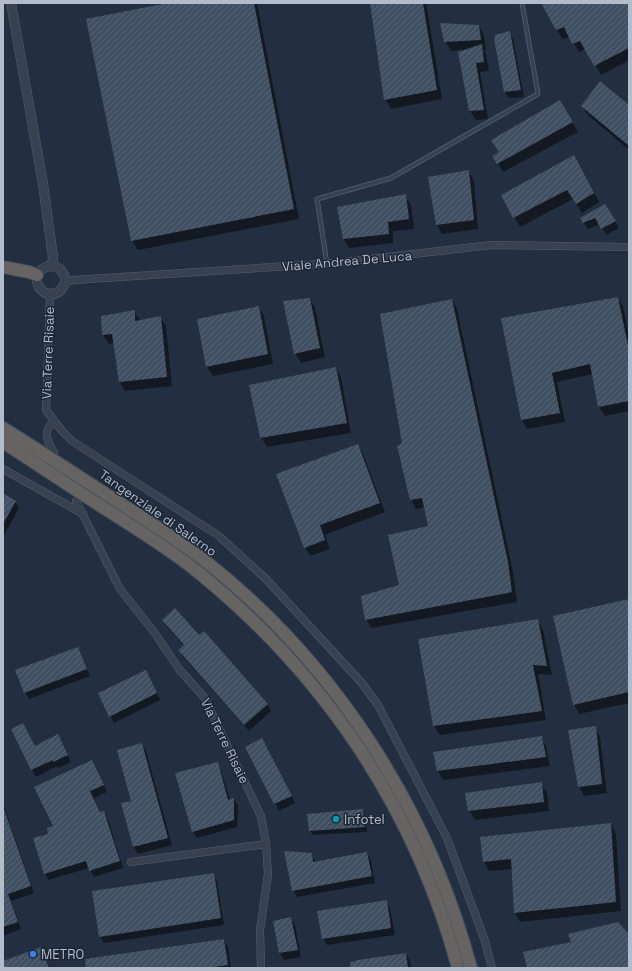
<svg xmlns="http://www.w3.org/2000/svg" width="632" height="971" font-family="'Space Grotesk',sans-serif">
	<defs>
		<pattern id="building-hatch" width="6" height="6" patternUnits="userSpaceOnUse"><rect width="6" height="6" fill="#414f62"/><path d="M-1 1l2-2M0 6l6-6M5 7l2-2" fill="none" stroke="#5a6677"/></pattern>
	</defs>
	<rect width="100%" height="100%" fill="#232f40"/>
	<path fill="#0007" d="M174,3H257L299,219L138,250L132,241Z
		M371,3H426L442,99L391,109L385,99Z
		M542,3H629V60L601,75L586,49L579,52L570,37L562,39Z
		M479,26L484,35L486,50H484L486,54L489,71L480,72L488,119L476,120L470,111L459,53L465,50L451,51L445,41Z
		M509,32L513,39L524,97L509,98L505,92Z
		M560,101L578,132L503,172L493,156L500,153L492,140Z
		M582,106L629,107V150L588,115Z
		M579,166L599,202L582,213L573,199L520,227L502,196Z
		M469,171L474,181L478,229L442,234L437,225Z
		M405,196L411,205L414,229L393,231V243L349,248L344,239L338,208Z
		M605,205L619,228L606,235L600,224L588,229L581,218Z
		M618,298L623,307L629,337V411L605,416L599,407L593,374L557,382L565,422L527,429L522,420L503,319Z
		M310,299L315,308L325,357L301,363L295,353Z
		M452,300L457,309L513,572L517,602L371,628L366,619L400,586L429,527L425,507L416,509L411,499L403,444Z
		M259,307L264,316L273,364L213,376L207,367L198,320Z
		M134,311L140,321L160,317L166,326L172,386L125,391L120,382L114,343L109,344L103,335Z
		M336,368L341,377L351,433L267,447L261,437Z
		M357,445L363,454L385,512L325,535L330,549L310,556L305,547Z
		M3,494L15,502L19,508L3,537Z
		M629,600V703L579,714L574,704Z
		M163,620L199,636L267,704L271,711L249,731L183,657L179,650L184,646L167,627Z
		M537,620L543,630L552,675L538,674L546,720L440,735L434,726L420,640Z
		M78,648L90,676L29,699L25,692Z
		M149,678L160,700L114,723L99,694Z
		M595,727L600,737L607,793L584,796L579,786Z
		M12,729L35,747L62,742L71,762L58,768L57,766L36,777Z
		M541,737L546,746L550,766L443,780L438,771L434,753Z
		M142,744L146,751L172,845L138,854L134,847L122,804L132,801Z
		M266,746L295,803L279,811L246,748Z
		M217,763L221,770L230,800L234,799L238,806L237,827L197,838L193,831Z
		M95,768L107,792L94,798L101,813L104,812L108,819L123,868L94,877L89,868L48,880L45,873L49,834Z
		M541,784L547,793L549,811L475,820L469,811L466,794Z
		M3,804L34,893L11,901L21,929L3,936Z
		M363,810L365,814L367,832L313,835L310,831L308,815Z
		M611,824L616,834L621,911L520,922L515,913L513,869L489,871L484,862Z
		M367,853L371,860L375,883L297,897L293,890L311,854L316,862Z
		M213,874L217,881L224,925L104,943L100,937Z
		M386,901L390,908L395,935L327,945L323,938Z
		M291,918L295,925L301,957L284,960L280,953L274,921Z
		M627,934L629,937V968H528Z
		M224,940L228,947L231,968H87Z
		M41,948L50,968H3V962Z
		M406,954L410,961L411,968H350Z"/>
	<path fill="url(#building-hatch)" d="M168,3H254L294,209L131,241L86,19Z
		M370,3H423L437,90L384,100Z
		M541,3H629V48L594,66L580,41L572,44L564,27L556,30Z
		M440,23L479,25L481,40L444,42Z
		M510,31L521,90L504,92L494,39H495V35Z
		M482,44L484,62L476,63L484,110L469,111L458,52Z
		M600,81L629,105V146L581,106Z
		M560,100L573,122L497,164L492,156L499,152L491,140Z
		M574,155L594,193L576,204L567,190L513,218L501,195Z
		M469,170L474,220L436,225L428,177Z
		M406,194L409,219L388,222L389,234L343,239L337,207Z
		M605,204L616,221L601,229L595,218L583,223L580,218Z
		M618,297L629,350V401L598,407L590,364L552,373L560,413L521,420L501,318Z
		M310,298L320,348L294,354L283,301Z
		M452,299L508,562L512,592L365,620L361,596L399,585L388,535L428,526L422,498L410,500L397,446L402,443L380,314Z
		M259,306L268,354L206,367L197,319Z
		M135,310V321L161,316L167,377L119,382L112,334L102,335L101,316Z
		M336,367L347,423L260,438L249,385Z
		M358,444L380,503L320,525L325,540L304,548L276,474Z
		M3,493L16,501L3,524Z
		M629,599V692L573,705L553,616Z
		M175,608L199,635L204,631L268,704L244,725L178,650L184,645L162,620Z
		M538,619L547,666L533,665L542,711L433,726L418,639Z
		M78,647L87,669L24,693L15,670Z
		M146,670L157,693L109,717L98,693Z
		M23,723L35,746L58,734L68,755L53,762V760L31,770L11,729Z
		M596,726L602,784L578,787L568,730Z
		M542,736L546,757L437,771L433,752Z
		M262,738L292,796L274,804L245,747Z
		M142,743L168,838L133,847L121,803L131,801L117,750Z
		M92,760L104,785L90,791L100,812L104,811L120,861L89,871L86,861L44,874L33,838L48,834L47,828L53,826L34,787Z
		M218,762L228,800L234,798V820L192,832L175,773Z
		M542,782L544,802L468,811L465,793Z
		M4,809L31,886L8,894L18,922L3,927V810Z
		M363,809L365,827L309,831L307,814Z
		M611,823L616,902L514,913L511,859L483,862L480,837Z
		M284,851L312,853L313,862L367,852L372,876L292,891Z
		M214,873L221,918L99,937L92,891Z
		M387,900L391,928L322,939L317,911Z
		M291,917L298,950L279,953L273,921Z
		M618,922L628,933L629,968H527L523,952L571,942L568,934Z
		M224,939L228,965L207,968H86L85,959Z
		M41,947L49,968H3V961Z
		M406,953L408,968H349L351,962L358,960Z"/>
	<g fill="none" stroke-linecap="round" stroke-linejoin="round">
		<defs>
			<path id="service" d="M327,264L317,199L391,178L538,94L522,3"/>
			<path id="minor" d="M65,282L74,280L336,263L491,245L629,247
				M50,294L46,410L62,431L72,441L219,536L266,579L361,682L378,705L447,838L485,941L492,968
				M54,420C42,434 47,439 54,453
				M3,469L83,514
				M76,501L120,589L154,632L179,669L204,697L261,816L266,844L268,874L260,930L261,968
				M131,862L266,844"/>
			<path id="tertiary" d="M11,3L43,184L53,257L52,266
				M37 280a14 14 0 1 1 28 0a14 14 0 1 1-28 0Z"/>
			<path id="trunk" d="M3,267L29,272L37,275
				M3,428C40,451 78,476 115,500C145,519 175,538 204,560C335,663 428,808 471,968
				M3,442C40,466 77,491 115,515C143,533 172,551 198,572C325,675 415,809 458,968"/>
		</defs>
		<use href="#service" stroke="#555f6e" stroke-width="5"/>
		<use href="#minor" stroke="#555f6e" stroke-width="8"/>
		<use href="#tertiary" stroke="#555f6e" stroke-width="10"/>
		<use href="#trunk" stroke="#424c5b" stroke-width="14"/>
		<use href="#service" stroke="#374150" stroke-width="3.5"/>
		<use href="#minor" stroke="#374150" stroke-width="7"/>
		<use href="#tertiary" stroke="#374150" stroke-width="9"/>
		<use href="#trunk" stroke="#666462" stroke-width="12"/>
	</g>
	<circle fill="#0f9aa8" stroke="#1c2635" stroke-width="1.5" cx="336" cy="819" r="4"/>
	<circle fill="#3f7fe0" stroke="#1c2635" stroke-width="1.5" cx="33" cy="954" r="4"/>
	<g text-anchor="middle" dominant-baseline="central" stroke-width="3" stroke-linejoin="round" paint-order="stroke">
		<g font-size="13" fill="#b3bccb" stroke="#1c2635">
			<text transform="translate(347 261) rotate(-5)">Viale Andrea De Luca</text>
			<text transform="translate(48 353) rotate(-88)">Via Terre Risaie</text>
			<text transform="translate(158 513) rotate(35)">Tangenziale di Salerno</text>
			<text transform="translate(225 741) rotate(64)">Via Terre Risaie</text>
		</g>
		<g font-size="13" fill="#b3bccb" stroke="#1c2635" text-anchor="start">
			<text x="344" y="819">Infotel</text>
			<text x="41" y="954">METRO</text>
		</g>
	</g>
	<rect width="632" height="971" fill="none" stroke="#b3bccb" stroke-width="8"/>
</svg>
